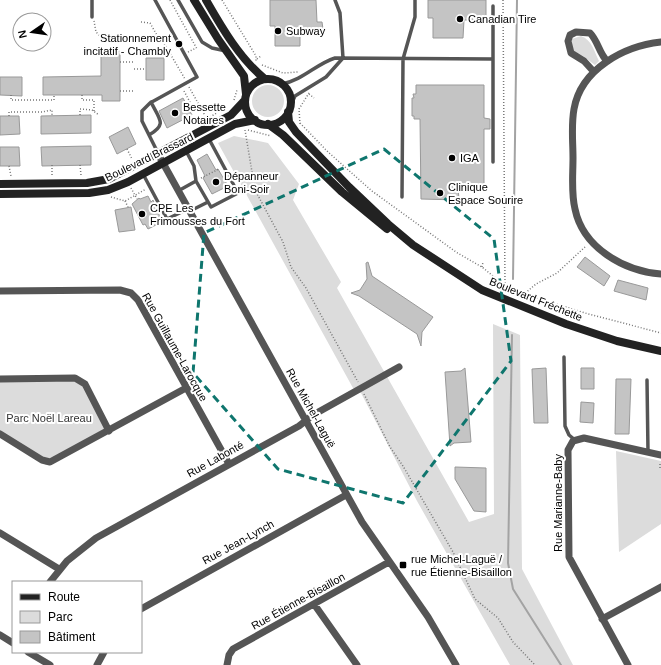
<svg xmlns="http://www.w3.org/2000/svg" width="661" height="665" font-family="Helvetica,sans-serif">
	<rect width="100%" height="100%" fill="#fff"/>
	<path fill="#dcdcdc" d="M581,36C592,40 594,51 599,61L595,65L583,56L573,51L571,44L572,39Z
		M252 101a16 16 0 1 1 32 0a16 16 0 1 1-32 0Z
		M234,136L268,143L299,184L293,200L341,282L337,288L469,522L494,514L493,324L520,335L522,569L573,665H510L417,501L361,393L353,388L218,143Z
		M65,377L84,383L108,432L46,465L0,434V379Z
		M616,451L661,461V524L619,552Z"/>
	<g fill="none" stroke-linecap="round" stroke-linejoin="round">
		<path stroke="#a3a3a3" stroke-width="2" d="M513,279L517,0
			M512,335L508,563L513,589L561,665"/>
	</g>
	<path fill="#c4c4c4" stroke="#999" d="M270,0H316L317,22H322L323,29H305V33H300V46H275V26H270Z
		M428,0H486V20H464L463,38H433V18H428Z
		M101,51H120V101H102V95H43V77L101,76Z
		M146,58H164V80H146Z
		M0,77H22V96L0,95Z
		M416,85H484V118L490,119V129H484V187H458L459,200L421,199L420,119H414V116H412V98H414L413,94H416Z
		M183,98L192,115L167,128L159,111Z
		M91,115V133L41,134V116Z
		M0,116H19L20,134L0,135Z
		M128,127L136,144L117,154L109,137Z
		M91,146V165L42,166L41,147Z
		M0,147H19L20,166H0Z
		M207,154L216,170L218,169L228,186L212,194L203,178L205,176L197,160Z
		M148,196L151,202L153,200L162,222L148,229L145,224L143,225L132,204L139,198L140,199Z
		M131,207L135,230L119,232L115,210Z
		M585,257L610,276L604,286L577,267Z
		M368,262L372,276L433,317L422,332L421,346L417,334L359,296L351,293L360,290L367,279L366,263Z
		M618,280L648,288L646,300L614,291Z
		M465,368L471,442L454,443L450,446L445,372L461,371Z
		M546,368L548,423H534L532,369Z
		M581,368H594V389H581Z
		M616,379H631L629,434H615Z
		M581,402L594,403L593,423L580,422Z
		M455,467L486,468V512L474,511L455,479Z"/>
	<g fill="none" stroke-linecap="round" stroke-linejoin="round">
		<path stroke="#777" stroke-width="1.5" stroke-dasharray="1 2" stroke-linecap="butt" d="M170,0L197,49
			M222,0L256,56V61
			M503,0L505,286
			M94,21L96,32L99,35L161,38L185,79
			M141,22L150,23L158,37
			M188,52L196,48
			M257,59L261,56
			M120,62H134
			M262,65L283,73L298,72
			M134,69H146
			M189,87L207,119
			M120,91H134
			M184,91L192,106L188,108
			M309,94L314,98
			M11,95V100H54V95
			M82,95V100H94V111
			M234,100L237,90
			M80,115V109L92,110L99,115
			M9,116V112H42L52,110V116
			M210,117L227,107
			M300,123L328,152L372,191L456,252L482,267L509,289L585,313L661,333
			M300,124L299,109L309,93
			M245,130L255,190L283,242L291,267L306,288L358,382
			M248,130L271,136
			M127,149L132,159
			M52,165V176
			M80,165L81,175
			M9,166L11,176
			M201,178L219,169
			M131,188L137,199
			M111,197L125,201L146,189
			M125,201L128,207
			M482,267L483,262
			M523,295L536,284L557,273L586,246
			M364,394L390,447L403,466L453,552L475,599L498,618L513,642L535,665
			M660,468V462"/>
		<path stroke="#555" stroke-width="3.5" d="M155,0L197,77L150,103L142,111V121L158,153
			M178,0L202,42L212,48L226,51
			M92,17V0
			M282,84C303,80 316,64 335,58L493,59
			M290,107L295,96L326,77L343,58L340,13L335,0
			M149,135C168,124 159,119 151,102
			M186,151L194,166L196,181L211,207L238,193L209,139
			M493,162V6
			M143,174L167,219L188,209
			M178,191L196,181
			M402,197L403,59L415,17V0
			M190,211L208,202
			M564,357L565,426L569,435L575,440
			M647,380L648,452"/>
		<path stroke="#555" stroke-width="7" d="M661,42C624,46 581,69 574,109C571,125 573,142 573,158C573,175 571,193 575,209C583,248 624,271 661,274
			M594,72L584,61L571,53L568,41L570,35L576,32L590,33C598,41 599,53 607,61
			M158,154L362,522L428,617L456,665
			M0,291L120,290L131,293L138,300L229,464
			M0,379L75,378L85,384L109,431
			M0,434L42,460L50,462L186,388
			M0,533L59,569
			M50,582L67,561L96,538L299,426L313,415L399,367
			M314,604L357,665
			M141,609L346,495
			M602,619L661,587
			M0,635L13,643
			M28,652L50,665
			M97,665L104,652
			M227,665L229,655L233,649L389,562
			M628,665L569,557L568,450L573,441L584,438L661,455"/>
		<path stroke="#222" stroke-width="8" d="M194,0L218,39L244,76L246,94
			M206,0C222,28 240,59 265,79
			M245 102a23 23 0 1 1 46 0a23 23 0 1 1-46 0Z
			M288,112L289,122L296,132L349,187L388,224L413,245L482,290L566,324L617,341L661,351
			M268,124L283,135L342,192L387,229
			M0,184L87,183L109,179L231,115L245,100
			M0,194L89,193L108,190L128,182L235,124L255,120"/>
	</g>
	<path fill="none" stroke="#0f766e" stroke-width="3" stroke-dasharray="8 5" stroke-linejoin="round" d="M384,149L494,239L511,361L403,503L278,469L193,373L204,233Z"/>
	<g fill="#000" stroke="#fff" stroke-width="1.5">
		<circle cx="460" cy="19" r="4"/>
		<circle cx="278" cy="31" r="4"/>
		<circle cx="179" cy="44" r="4"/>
		<circle cx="175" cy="113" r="4"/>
		<circle cx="452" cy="158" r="4"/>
		<circle cx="216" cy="182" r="4"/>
		<circle cx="440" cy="193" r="4"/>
		<circle cx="142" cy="214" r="4"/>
		<rect x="399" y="561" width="8" height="8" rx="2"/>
	</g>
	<g text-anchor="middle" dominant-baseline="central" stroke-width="4" stroke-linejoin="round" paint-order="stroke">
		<g font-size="11" fill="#000" stroke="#fff" text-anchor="start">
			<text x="468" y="19">Canadian Tire</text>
			<text x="286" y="31">Subway</text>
			<text x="171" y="38" text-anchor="end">Stationnement<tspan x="171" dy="13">incitatif - Chambly</tspan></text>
			<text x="183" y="107">Bessette<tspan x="183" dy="13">Notaires</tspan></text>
			<text x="460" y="158">IGA</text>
			<text x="224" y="176">Dépanneur<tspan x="224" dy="13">Boni-Soir</tspan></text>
			<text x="448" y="187">Clinique<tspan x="448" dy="13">Espace Sourire</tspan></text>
			<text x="150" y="208">CPE Les<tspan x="150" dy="13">Frimousses du Fort</tspan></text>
			<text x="411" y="559">rue Michel-Laguë /<tspan x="411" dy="13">rue Étienne-Bisaillon</tspan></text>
		</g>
		<g font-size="11" fill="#000" stroke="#fff">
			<text transform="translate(149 157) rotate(-26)">Boulevard Brassard</text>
			<text transform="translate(536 299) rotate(22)">Boulevard Fréchette</text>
			<text transform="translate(175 347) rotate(61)">Rue Guillaume-Larocque</text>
			<text transform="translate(311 408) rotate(61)">Rue Michel-Laguë</text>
			<text transform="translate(215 459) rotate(-29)">Rue Labonté</text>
			<text transform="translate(558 503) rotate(-90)">Rue Marianne-Baby</text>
			<text transform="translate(238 542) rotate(-29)">Rue Jean-Lynch</text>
			<text transform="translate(298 601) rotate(-29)">Rue Étienne-Bisaillon</text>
		</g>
		<g font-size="11" fill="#333" stroke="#fff">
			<text x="49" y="418">Parc Noël Lareau</text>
		</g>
	</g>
	<rect x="12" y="581" width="130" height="72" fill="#ffffff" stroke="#999999"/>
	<rect x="20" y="594" width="20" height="6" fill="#222222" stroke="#999999"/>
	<text x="48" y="601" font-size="12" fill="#000000">Route</text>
	<rect x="20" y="611" width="20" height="12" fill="#dcdcdc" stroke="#999999"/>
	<text x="48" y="621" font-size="12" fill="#000000">Parc</text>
	<rect x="20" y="631" width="20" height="12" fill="#c4c4c4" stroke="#999999"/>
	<text x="48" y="641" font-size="12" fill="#000000">Bâtiment</text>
	<g transform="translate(32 32) rotate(257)"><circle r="19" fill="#ffffff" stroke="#999999"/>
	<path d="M0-3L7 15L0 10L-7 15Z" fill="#000000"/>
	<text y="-6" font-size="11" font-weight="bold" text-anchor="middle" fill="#000000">N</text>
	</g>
</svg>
